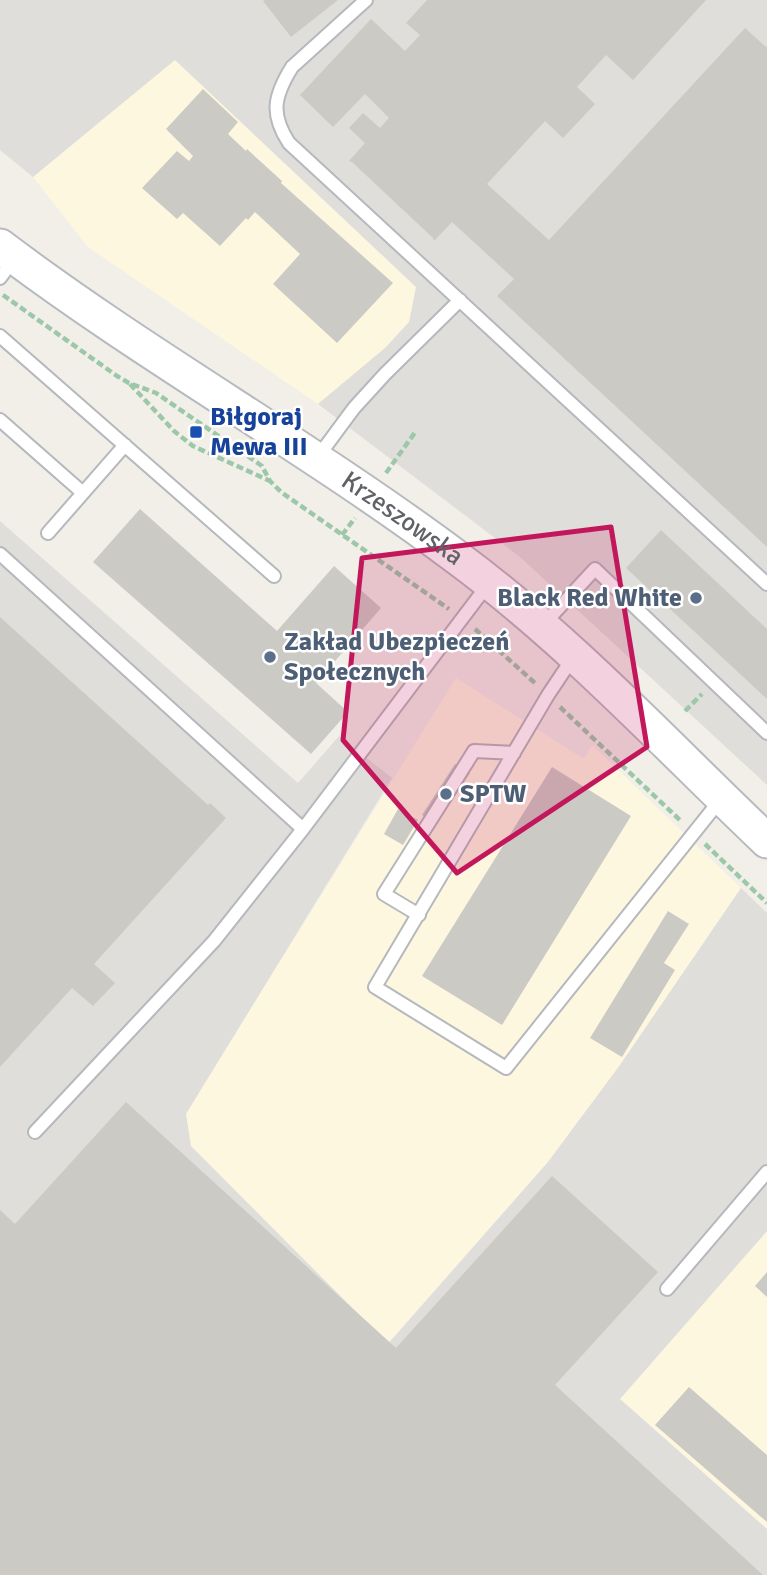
<svg xmlns="http://www.w3.org/2000/svg" width="767" height="1575" font-family="Signika,sans-serif">
	<rect width="100%" height="100%" fill="#f1efe8"/>
	<path fill="#fef7e0" d="M174,59L416,287L410,322L385,348L318,404L88,247L33,177Z
		M456,678L584,759L592,745L741,888L620,1065L548,1162L388,1343L190,1146L186,1113Z
		M767,1231V1529L620,1399Z"/>
	<path fill="#e0deda" d="M0,0H767V785L520,557L318,404L385,348L409,322L416,287L175,60L33,177L0,150Z
		M0,521L298,783L339,736L392,778L186,1114L191,1146L388,1344L548,1162L620,1065L741,888L767,913V1231L620,1399L767,1529V1575H0Z"/>
	<path fill="#cccac5" d="M265,0H338L291,37L263,1Z
		M427,0H706L633,80L606,55L577,87L595,104L563,138L545,121L487,184L549,240L745,28L766,47L767,46V547L497,296L514,279L452,222L434,241L433,238L352,162L349,161L365,143L349,128L363,113L380,128L389,118L365,94L333,127L300,95L371,19L405,51L420,35L406,23Z
		M203,89L238,122L228,134L246,151L247,149L282,181L281,183L393,283L337,343L273,284L300,254L255,212L248,220L246,218L220,246L183,213L177,219L142,188L177,151L189,161L193,156L166,129Z
		M140,509L277,631L334,566L381,608L316,683L348,712L311,754L93,562Z
		M661,530L767,629V699L626,568Z
		M0,617L208,805L210,803L226,818L94,964L115,983L93,1006L72,988L0,1067Z
		M455,764L470,773L437,824L422,815Z
		M552,767L631,816L502,1025L422,976Z
		M398,809L418,820L403,845L384,834Z
		M668,911L689,924L664,963L675,970L622,1057L590,1038Z
		M126,1102L396,1348L552,1176L658,1272L555,1385L763,1575H0V1210L15,1224Z
		M767,1272V1297L755,1286Z
		M689,1387L767,1455V1522L655,1425Z"/>
	<g fill="none" stroke-linecap="round" stroke-linejoin="round">
		<defs>
			<path id="lane" d="M366,0L292,67C274,96 270,114 289,143L767,584
				M0,278L14,259
				M0,336L274,576
				M0,420L83,493
				M317,458L354,408L385,374L460,300
				M48,533L125,445
				M0,554L303,829
				M543,625L595,569L767,733
				M574,656L548,695L375,987L506,1068L721,799
				M419,915L384,894L474,751L514,753
				M35,1132L214,941L303,829L489,583
				M667,1289L767,1172"/>
			<g id="secondary">
				<path id="s1" d="M0,246C148,358 311,448 459,559C571,642 666,745 767,841"/>
			</g>
		</defs>
		<use href="#lane" stroke="#b5b8bc" stroke-width="16"/>
		<use href="#secondary" stroke="#b6babf" stroke-width="37"/>
		<path stroke="#9cc7a9" stroke-width="4.5" stroke-dasharray="7 3.5" stroke-linecap="butt" d="M3,295L117,376L129,383L156,393L262,466L270,481L281,492L449,609
			M130,384L174,431L193,446L270,481
			M386,473L416,431
			M342,535L355,518
			M475,629L536,684
			M560,707L681,821
			M685,711L702,694
			M705,844L767,903"/>
		<use href="#lane" stroke="#fff" stroke-width="12"/>
		<use href="#secondary" stroke="#fff" stroke-width="33"/>
	</g>
	<path fill="#c2185b" fill-opacity="0.2" stroke="#c2185b" stroke-width="5" stroke-linejoin="round" d="M611,527L647,747L457,873L343,740L362,558Z"/>
	<rect fill="#1a4fb4" stroke="#fff" stroke-width="2.5" x="189" y="425" width="14" height="14" rx="3.5"/>
	<g fill="#5c6f8a" stroke="#fff" stroke-width="2.5">
		<circle cx="696" cy="598" r="7"/>
		<circle cx="270" cy="657" r="7"/>
		<circle cx="446" cy="794" r="7"/>
	</g>
	<g text-anchor="middle" dominant-baseline="central" stroke-width="5" stroke-linejoin="round" paint-order="stroke">
		<g font-size="26" font-weight="bold" fill="#164399" stroke="#fff" text-anchor="start">
			<text x="210" y="417">Biłgoraj<tspan x="210" dy="30">Mewa III</tspan></text>
		</g>
		<g font-size="26" fill="#5f6368" stroke="#fff">
			<text stroke="none"><textPath href="#s1" startOffset="486">Krzeszowska</textPath></text>
		</g>
		<g font-size="26" font-weight="bold" fill="#4e5e75" stroke="#fff" text-anchor="start">
			<text x="682" y="598" text-anchor="end">Black Red White</text>
			<text x="284" y="642">Zakład Ubezpieczeń<tspan x="284" dy="30">Społecznych</tspan></text>
			<text x="460" y="794">SPTW</text>
		</g>
	</g>
</svg>
